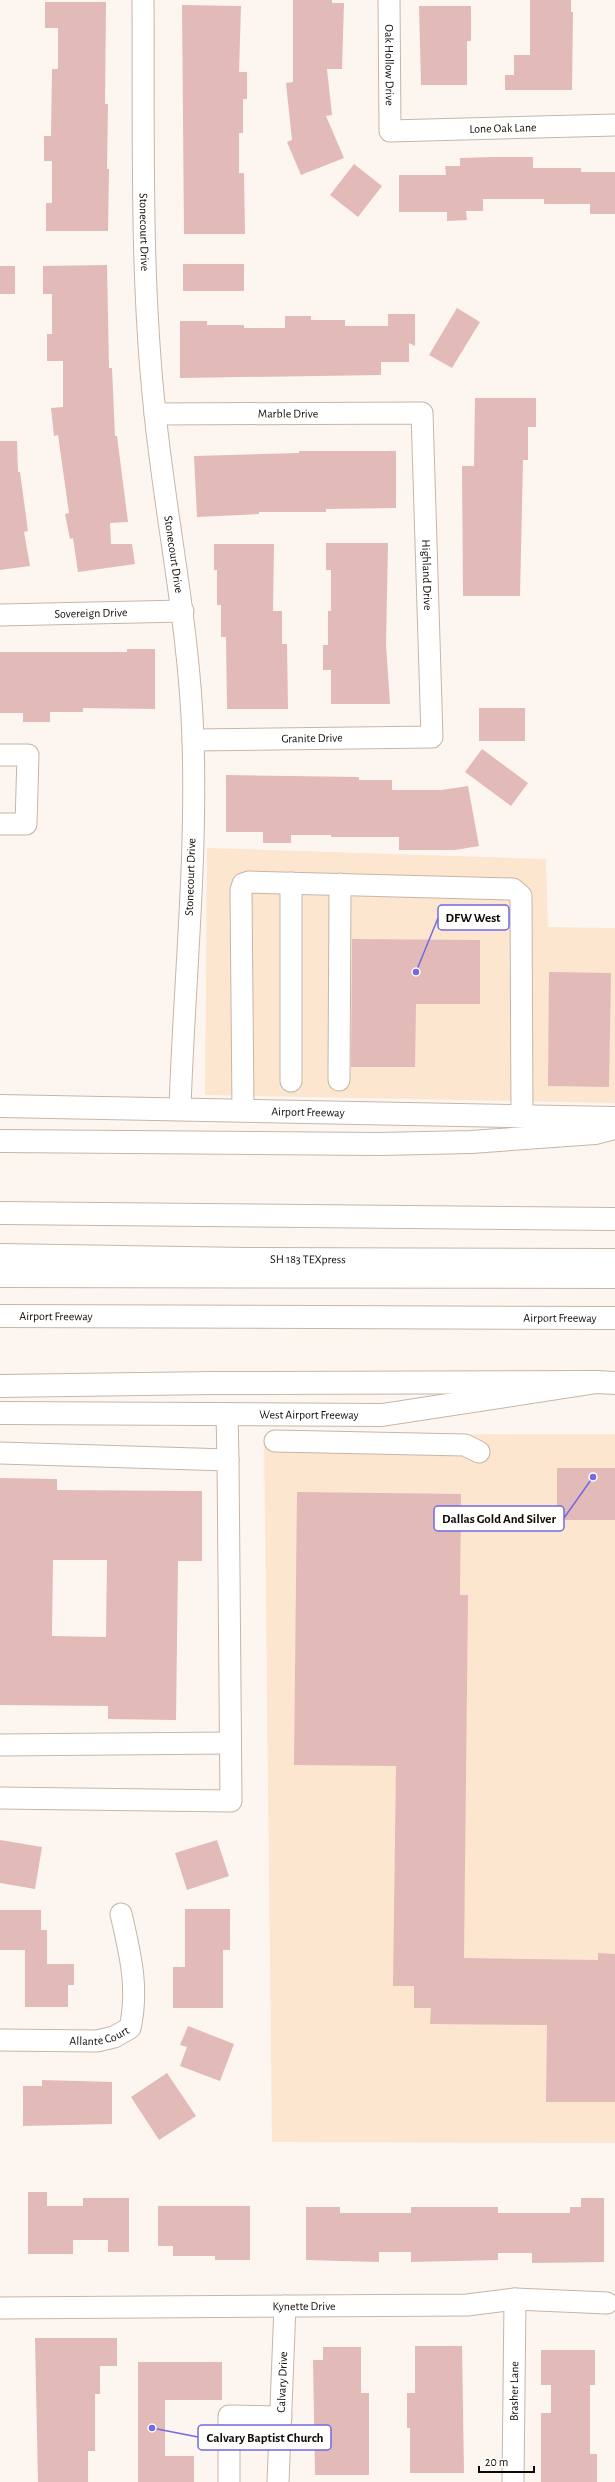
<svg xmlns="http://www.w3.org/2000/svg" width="615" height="2482" font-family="'Alegreya Sans',sans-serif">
	<rect width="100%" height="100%" fill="#fdf6f0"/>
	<path fill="#fce6d0" d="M207,848L546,859L548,927L615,928V1103L205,1095Z
		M615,1434V2143L272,2142L264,1435Z"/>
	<path fill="#e2bab7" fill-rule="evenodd" d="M293,0H332V3H344L342,69H327L332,115L326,116L344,158L301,175L287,142L292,140L286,83L293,82Z
		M530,0H571V12H573L572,90H505V75H514V55H530Z
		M45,2H106L105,104H108L107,169H109L108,231H46V203H52V161H44V136H51L52,69H58V28H45Z
		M182,5L241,6L239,72H247V99H243V133H239V173H244L245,234H184Z
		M419,6H471V41H467V85H421Z
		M492,157H533V168H581V172H615V214H590V204H544V199H483V211H466L467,220L447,221V212H399V175H446L445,166H460V158Z
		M354,164L382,186L358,217L330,195Z
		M183,264H244V291H183Z
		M107,265L109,368H112L115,436H117L128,522L110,523L111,544H132L135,564L78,572L73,538L70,539L65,514L69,513L58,435L54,436L51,408L63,407V361H47V334H52V294H43V266Z
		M0,266H15V294H0Z
		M457,308L480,322L452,368L429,355Z
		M388,314H415V346L409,343V362H381V375L180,378V321H207V325H244V328H285V316H311V320H345V326H388Z
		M475,398H536V427H528V460H523L520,596H463L462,466H474Z
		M0,441H17L18,472H20L28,531L24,532L30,566L0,570Z
		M299,451H396V508L326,509V512H259V514L197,517L194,456L299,453Z
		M326,543H388L386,644L390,704H331V670H323V645H328V611H331V570H326Z
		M214,544H274L273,611H282V644H287L288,709H227L226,637H221V605H217V570H214Z
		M127,649H155V709L83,708V712H50V722H23V713H0V652H127Z
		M479,708H525V741H479Z
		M482,749L528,783L511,806L465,772Z
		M226,775L359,777V780H392V790H441L468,786L479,846L455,850H399V837H331V835H291V843H263V832H226Z
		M352,939L480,940V1004H416L415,1067H351Z
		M549,972L611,973L609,1087L548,1086Z
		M557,1468H615V1520H557Z
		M0,1478L57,1479V1490L202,1491V1561H178L176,1720L108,1719V1706L0,1705ZM53,1560H107L106,1637L52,1636Z
		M297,1492L461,1494L460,1595H468L464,1958L598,1960V1953L615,1954V2102H546L547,2025L430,2024L431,2008H414V1986H393L396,1766L294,1765Z
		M0,1840L42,1847L35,1889L0,1883Z
		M217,1840L229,1876L187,1890L175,1853Z
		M185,1909H230V1950H223V2008H173V1967H185Z
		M0,1910H41V1930H47V1964H74V1985H68V2007H25V1950H0Z
		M188,2026L234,2044L220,2081L180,2066L187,2047L180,2045Z
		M167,2073L196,2116L159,2140L131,2097Z
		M42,2080L112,2082V2124L23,2126V2086H42Z
		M28,2192H47V2206H83V2198H129V2252H108V2240H73V2254H28Z
		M581,2198H604V2262L532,2263V2253H498V2260L411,2262V2252H379V2262L306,2260V2207H340V2213H411V2207H498V2213H570V2207H581Z
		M158,2206H250V2260H215V2256H173V2246H158Z
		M35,2338H117V2366H100V2394H95V2451H88V2482H38Z
		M415,2346H462L464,2473H410V2428H407V2393H415Z
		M323,2347H361V2393H369V2475H315L313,2360H323Z
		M541,2350H595V2385H590V2454H597V2482H541V2413H551V2385H541Z
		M138,2362H222V2400H165V2456H194V2482H138Z"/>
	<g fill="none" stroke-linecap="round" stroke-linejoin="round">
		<defs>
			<g id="minor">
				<path id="s1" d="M143,0C144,137 140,276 155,413C166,522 190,630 193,740C197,863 184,986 180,1108"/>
				<path id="s2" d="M389,0L390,131L615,125"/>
				<path id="s3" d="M155,414L422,413L432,737L193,740"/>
				<path id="s4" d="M0,615L183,611"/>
				<path d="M0,755H28L26,824H0"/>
				<path d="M291,883V1081"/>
				<path d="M339,1080L340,884"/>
				<path d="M243,1110L241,890L243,884L249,882L513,889L521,896L522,1116"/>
				<path d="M227,1414L228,1460"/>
				<path d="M275,1441L465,1445L479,1452"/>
				<path d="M0,1453L228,1460L231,1801L0,1798"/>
				<path d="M0,1745L229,1743"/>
				<path id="s5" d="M0,2040L97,2041L114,2037L130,2028C139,1988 130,1953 121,1914"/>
				<path id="s6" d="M0,2308L467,2305L515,2299L607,2303"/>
				<path d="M229,2482V2416L281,2417"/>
				<path id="s7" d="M278,2482L285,2306"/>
				<path id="s8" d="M513,2482L515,2299"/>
			</g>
			<g id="major">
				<path id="s9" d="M0,1106L615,1118"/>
				<path id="s10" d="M0,1413L382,1415L597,1382L615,1383"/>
			</g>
			<g id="highway">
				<path d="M0,1141L379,1144L471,1142L595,1133L615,1128"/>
				<path d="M0,1213L615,1219"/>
				<path id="s11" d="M0,1255L246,1259L615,1260"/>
				<path d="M0,1276L615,1277"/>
				<path id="s12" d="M0,1316L615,1318"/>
				<path d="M0,1386L213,1383L597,1382"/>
			</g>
		</defs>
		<use href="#minor" stroke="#c6b6a7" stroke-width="23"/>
		<use href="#major" stroke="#c6b6a7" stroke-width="24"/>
		<use href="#highway" stroke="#c6b6a7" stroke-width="24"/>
		<use href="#minor" stroke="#fff" stroke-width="21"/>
		<use href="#major" stroke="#fff" stroke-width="22"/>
		<use href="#highway" stroke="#fff" stroke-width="22"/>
	</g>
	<g text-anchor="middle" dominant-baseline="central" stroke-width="4" stroke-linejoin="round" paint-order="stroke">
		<g font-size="12" fill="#100a06" stroke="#fff">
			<text stroke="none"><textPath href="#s2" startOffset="65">Oak Hollow Drive</textPath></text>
			<text stroke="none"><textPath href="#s2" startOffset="244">Lone Oak Lane</textPath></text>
			<text stroke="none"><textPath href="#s1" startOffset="232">Stonecourt Drive</textPath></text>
			<text stroke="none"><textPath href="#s3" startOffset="133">Marble Drive</textPath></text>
			<text stroke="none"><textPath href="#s1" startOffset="556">Stonecourt Drive</textPath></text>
			<text stroke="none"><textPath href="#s3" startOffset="429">Highland Drive</textPath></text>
			<text stroke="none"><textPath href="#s4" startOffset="91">Sovereign Drive</textPath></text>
			<text transform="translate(312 738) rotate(-1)">Granite Drive</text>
			<text transform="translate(190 877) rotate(-88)">Stonecourt Drive</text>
			<text stroke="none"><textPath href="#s9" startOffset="308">Airport Freeway</textPath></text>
			<text stroke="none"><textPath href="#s11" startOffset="308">SH 183 TEXpress</textPath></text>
			<text stroke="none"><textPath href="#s12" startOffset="56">Airport Freeway</textPath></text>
			<text stroke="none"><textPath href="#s12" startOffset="560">Airport Freeway</textPath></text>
			<text stroke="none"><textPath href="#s10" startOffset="309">West Airport Freeway</textPath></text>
			<text stroke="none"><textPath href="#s5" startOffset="100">Allante Court</textPath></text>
			<text stroke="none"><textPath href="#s6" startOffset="304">Kynette Drive</textPath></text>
			<text stroke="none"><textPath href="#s7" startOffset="100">Calvary Drive</textPath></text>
			<text stroke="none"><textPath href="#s8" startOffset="91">Brasher Lane</textPath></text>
		</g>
	</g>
	<path fill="none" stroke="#7269e4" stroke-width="1.5" d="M416 972L438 918M593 1477L564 1518M152 2428L198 2437"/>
	<g fill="#7269e4" stroke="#fff" stroke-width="1.5">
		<circle cx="416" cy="972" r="4"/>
		<circle cx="593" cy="1477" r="4"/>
		<circle cx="152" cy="2428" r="4"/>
	</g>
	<g fill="#fff" stroke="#7269e4" stroke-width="1.5">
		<rect x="438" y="905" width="71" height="25" rx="4"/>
		<rect x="434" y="1506" width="130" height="25" rx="4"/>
		<rect x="198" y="2425" width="133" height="25" rx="4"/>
	</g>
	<g font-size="13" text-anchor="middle" font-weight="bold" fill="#100a06">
		<text x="473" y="922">DFW West</text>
		<text x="499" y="1523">Dallas Gold And Silver</text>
		<text x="265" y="2442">Calvary Baptist Church</text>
	</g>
	<path d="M479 2466v6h55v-6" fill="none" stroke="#100a06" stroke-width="2"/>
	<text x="485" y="2466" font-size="12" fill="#100a06" stroke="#ffffff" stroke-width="3" paint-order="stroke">20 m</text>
</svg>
